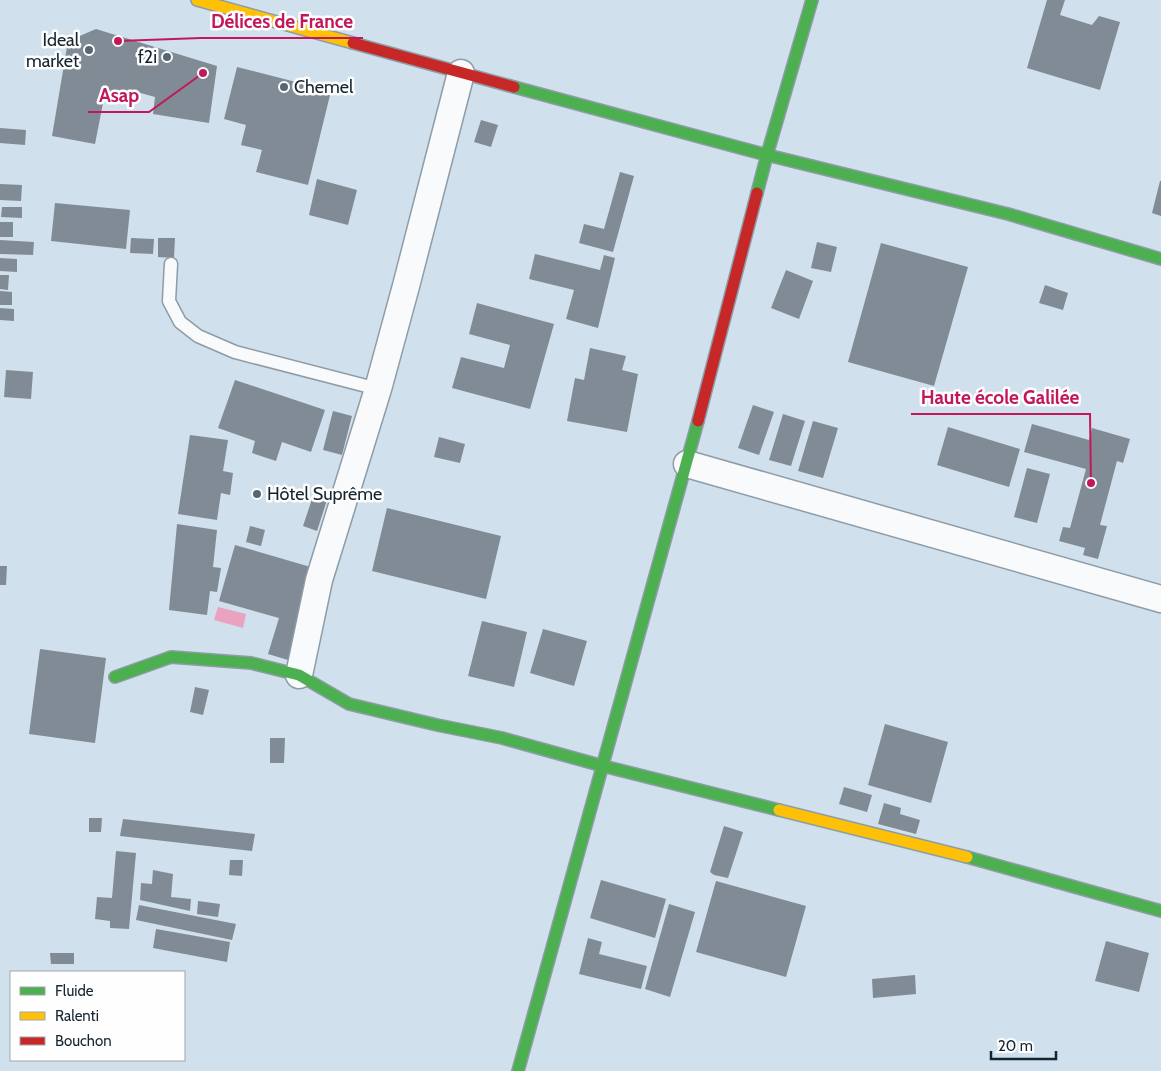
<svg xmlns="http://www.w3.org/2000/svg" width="1161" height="1071" font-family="Cabin,sans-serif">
	<rect width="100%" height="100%" fill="#d0e0ec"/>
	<path fill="#eba2be" d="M218,607L246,614L243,628L214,620Z"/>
	<path fill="#818b96" d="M1047,0H1065L1060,15L1092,25L1099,16L1120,22L1100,90L1027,68Z
		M96,29L217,66L209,123L153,114L155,97L137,92L135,97L105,93L95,144L52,136L68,41Z
		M237,67L331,91L308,185L256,172L262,150L241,145L246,125L224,119Z
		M481,120L498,125L491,147L474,142Z
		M0,128L26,130L25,145L0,143Z
		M620,172L634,176L613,252L579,243L584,224L604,229Z
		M317,179L357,190L348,225L309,215Z
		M1160,181H1161V216L1152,213Z
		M0,184L22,185L21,201L0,200Z
		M55,203L130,210L126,249L51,241Z
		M2,207H22V218L1,217Z
		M0,222H13V237H0Z
		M131,238L154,239L153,254L130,253Z
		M158,238H175L174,258L158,257Z
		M0,240L34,242L33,255L0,254Z
		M817,242L837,247L831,272L811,268Z
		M881,243L968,267L934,386L848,362Z
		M535,254L600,270L604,255L615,258L598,328L566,319L574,290L529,279Z
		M0,258L17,259V272L0,271Z
		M786,270L813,281L799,319L771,308Z
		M0,275H9L8,290L0,289Z
		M1045,285L1068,293L1063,310L1039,303Z
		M0,291L12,292V305H0Z
		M477,303L554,324L530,409L452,388L461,357L504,368L510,345L469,334Z
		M0,308L14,309V321L0,320Z
		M590,348L626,356L622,370L638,374L627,432L567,421L575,378L584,380Z
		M6,370L33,372L31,399L4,397Z
		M235,380L325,410L311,452L282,442L276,461L252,453L255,441L218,428Z
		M753,405L774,412L759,455L738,448Z
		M333,411L352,416L342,455L323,450Z
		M783,414L805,421L791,466L769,460Z
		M813,421L838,428L823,478L798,471Z
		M1032,424L1089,440L1092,428L1130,439L1123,463L1117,461L1100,525L1107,526L1098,559L1083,555L1085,548L1059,541L1063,527L1070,528L1086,469L1024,452Z
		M948,427L1020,449L1009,487L937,465Z
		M190,435L228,440L223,471L233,473L230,495L221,493L217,520L178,514Z
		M439,437L465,444L460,463L434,457Z
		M1027,468L1050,474L1037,523L1014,517Z
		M313,496L327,500L317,531L303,526Z
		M387,508L501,536L486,599L372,571Z
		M177,524L217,530L213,567L221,568L217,592L210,591L207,615L169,610Z
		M250,526L265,530L261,546L246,542Z
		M235,545L314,568L288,660L268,654L279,618L219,601Z
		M0,566H7L6,585H0Z
		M482,621L527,632L514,687L468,676Z
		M543,629L587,641L574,686L530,673Z
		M40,649L106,658L95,743L29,734Z
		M195,687L209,690L203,715L190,712Z
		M885,724L948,742L931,803L868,785Z
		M270,738H285L284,763H270Z
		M844,787L872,795L867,812L839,804Z
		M884,803L901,808L900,814L920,820L916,834L878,824Z
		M89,818H102L101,832H89Z
		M123,819L255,834L252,851L120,836Z
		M724,826L743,832L728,878L714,875L710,872Z
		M116,851L136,853L129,929L110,928V921L95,919L97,897L112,898Z
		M230,860H243L242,876L229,875Z
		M153,870L173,874L171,897L191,899L190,911L140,900L141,883L152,884Z
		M601,880L666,899L655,938L590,918Z
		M716,881L806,906L786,977L696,952Z
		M198,901L220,904L218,917L197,914Z
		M669,904L695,912L670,997L645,989Z
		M139,905L236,924L232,940L136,920Z
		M156,929L230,942L227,962L153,948Z
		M588,938L602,942L599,954L647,966L641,989L579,974Z
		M1106,941L1149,953L1139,992L1095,981Z
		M50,953H74V964H51Z
		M915,975L916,994L873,998L872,979Z"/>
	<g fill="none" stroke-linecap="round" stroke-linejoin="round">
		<defs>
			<path id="lane" d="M171,264L169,301L180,322L198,336L235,352L378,389"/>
			<path id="street" d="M687,464L1161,599
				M299,675L319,580L378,389L406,286L461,73"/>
			<path id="fast" d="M514,87L767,155L1008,214L1161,259
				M757,193L767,155L812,0
				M115,677L171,657L251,663L299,675L349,704L437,725L502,738L603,766L779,810
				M967,857L1161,911
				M518,1071L698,421"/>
			<path id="slow" d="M197,0L353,43
				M779,810L967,857"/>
			<path id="jam" d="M353,43L514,87
				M698,421L757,193"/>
		</defs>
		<use href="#lane" stroke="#8e9ca6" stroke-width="15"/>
		<use href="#street" stroke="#8e9ca6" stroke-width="29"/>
		<use href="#fast" stroke="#8e9ca6" stroke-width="14"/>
		<use href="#slow" stroke="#8e9ca6" stroke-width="14"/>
		<use href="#jam" stroke="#8e9ca6" stroke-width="14"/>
		<use href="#lane" stroke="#f8fafc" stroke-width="12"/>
		<use href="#street" stroke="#f8fafc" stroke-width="26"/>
		<use href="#fast" stroke="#4caf50" stroke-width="11"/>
		<use href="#slow" stroke="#ffc107" stroke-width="11"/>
		<use href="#jam" stroke="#c62828" stroke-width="11"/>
	</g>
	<g fill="#576671" stroke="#fefefe" stroke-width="2">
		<circle cx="89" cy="50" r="5"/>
		<circle cx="167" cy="57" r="5"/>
		<circle cx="284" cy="87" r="5"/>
		<circle cx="257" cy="494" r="5"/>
	</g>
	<g text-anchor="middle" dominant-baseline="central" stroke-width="5" stroke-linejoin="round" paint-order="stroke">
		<g font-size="18" fill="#16242f" stroke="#fefefe" text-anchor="end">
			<text x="79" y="40">Ideal<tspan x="79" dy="21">market</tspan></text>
			<text x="157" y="57">f2i</text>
			<text x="294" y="87" text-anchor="start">Chemel</text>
			<text x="267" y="494" text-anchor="start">Hôtel Suprême</text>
		</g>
	</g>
	<path fill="none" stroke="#c2185b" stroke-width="2" d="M118 41L201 38H363M203 73L149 112H88M1091 483L1090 414H911"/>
	<g fill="#c2185b" stroke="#fefefe" stroke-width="2">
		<circle cx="118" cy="41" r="5"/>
		<circle cx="203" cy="73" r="5"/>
		<circle cx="1091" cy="483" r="5"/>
	</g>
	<g font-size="19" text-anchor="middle" font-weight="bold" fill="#c2185b" stroke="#fefefe" stroke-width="5" stroke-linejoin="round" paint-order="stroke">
		<text x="282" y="28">Délices de France</text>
		<text x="119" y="102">Asap</text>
		<text x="1000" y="404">Haute école Galilée</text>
	</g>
	<rect x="10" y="971" width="175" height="90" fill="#fefefe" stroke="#a1a7ab"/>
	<rect x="20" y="987" width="25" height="8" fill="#4caf50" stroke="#a1a7ab"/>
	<text x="55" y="996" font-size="15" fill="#16242f">Fluide</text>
	<rect x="20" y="1012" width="25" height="8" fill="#ffc107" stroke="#a1a7ab"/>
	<text x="55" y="1021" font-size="15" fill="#16242f">Ralenti</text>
	<rect x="20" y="1037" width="25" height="8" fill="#c62828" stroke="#a1a7ab"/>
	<text x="55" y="1046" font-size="15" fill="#16242f">Bouchon</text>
	<path d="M991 1051v8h65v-8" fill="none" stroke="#16242f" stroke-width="2.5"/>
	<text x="998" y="1051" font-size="15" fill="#16242f" stroke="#fefefe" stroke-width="4" paint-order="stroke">20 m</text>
</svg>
